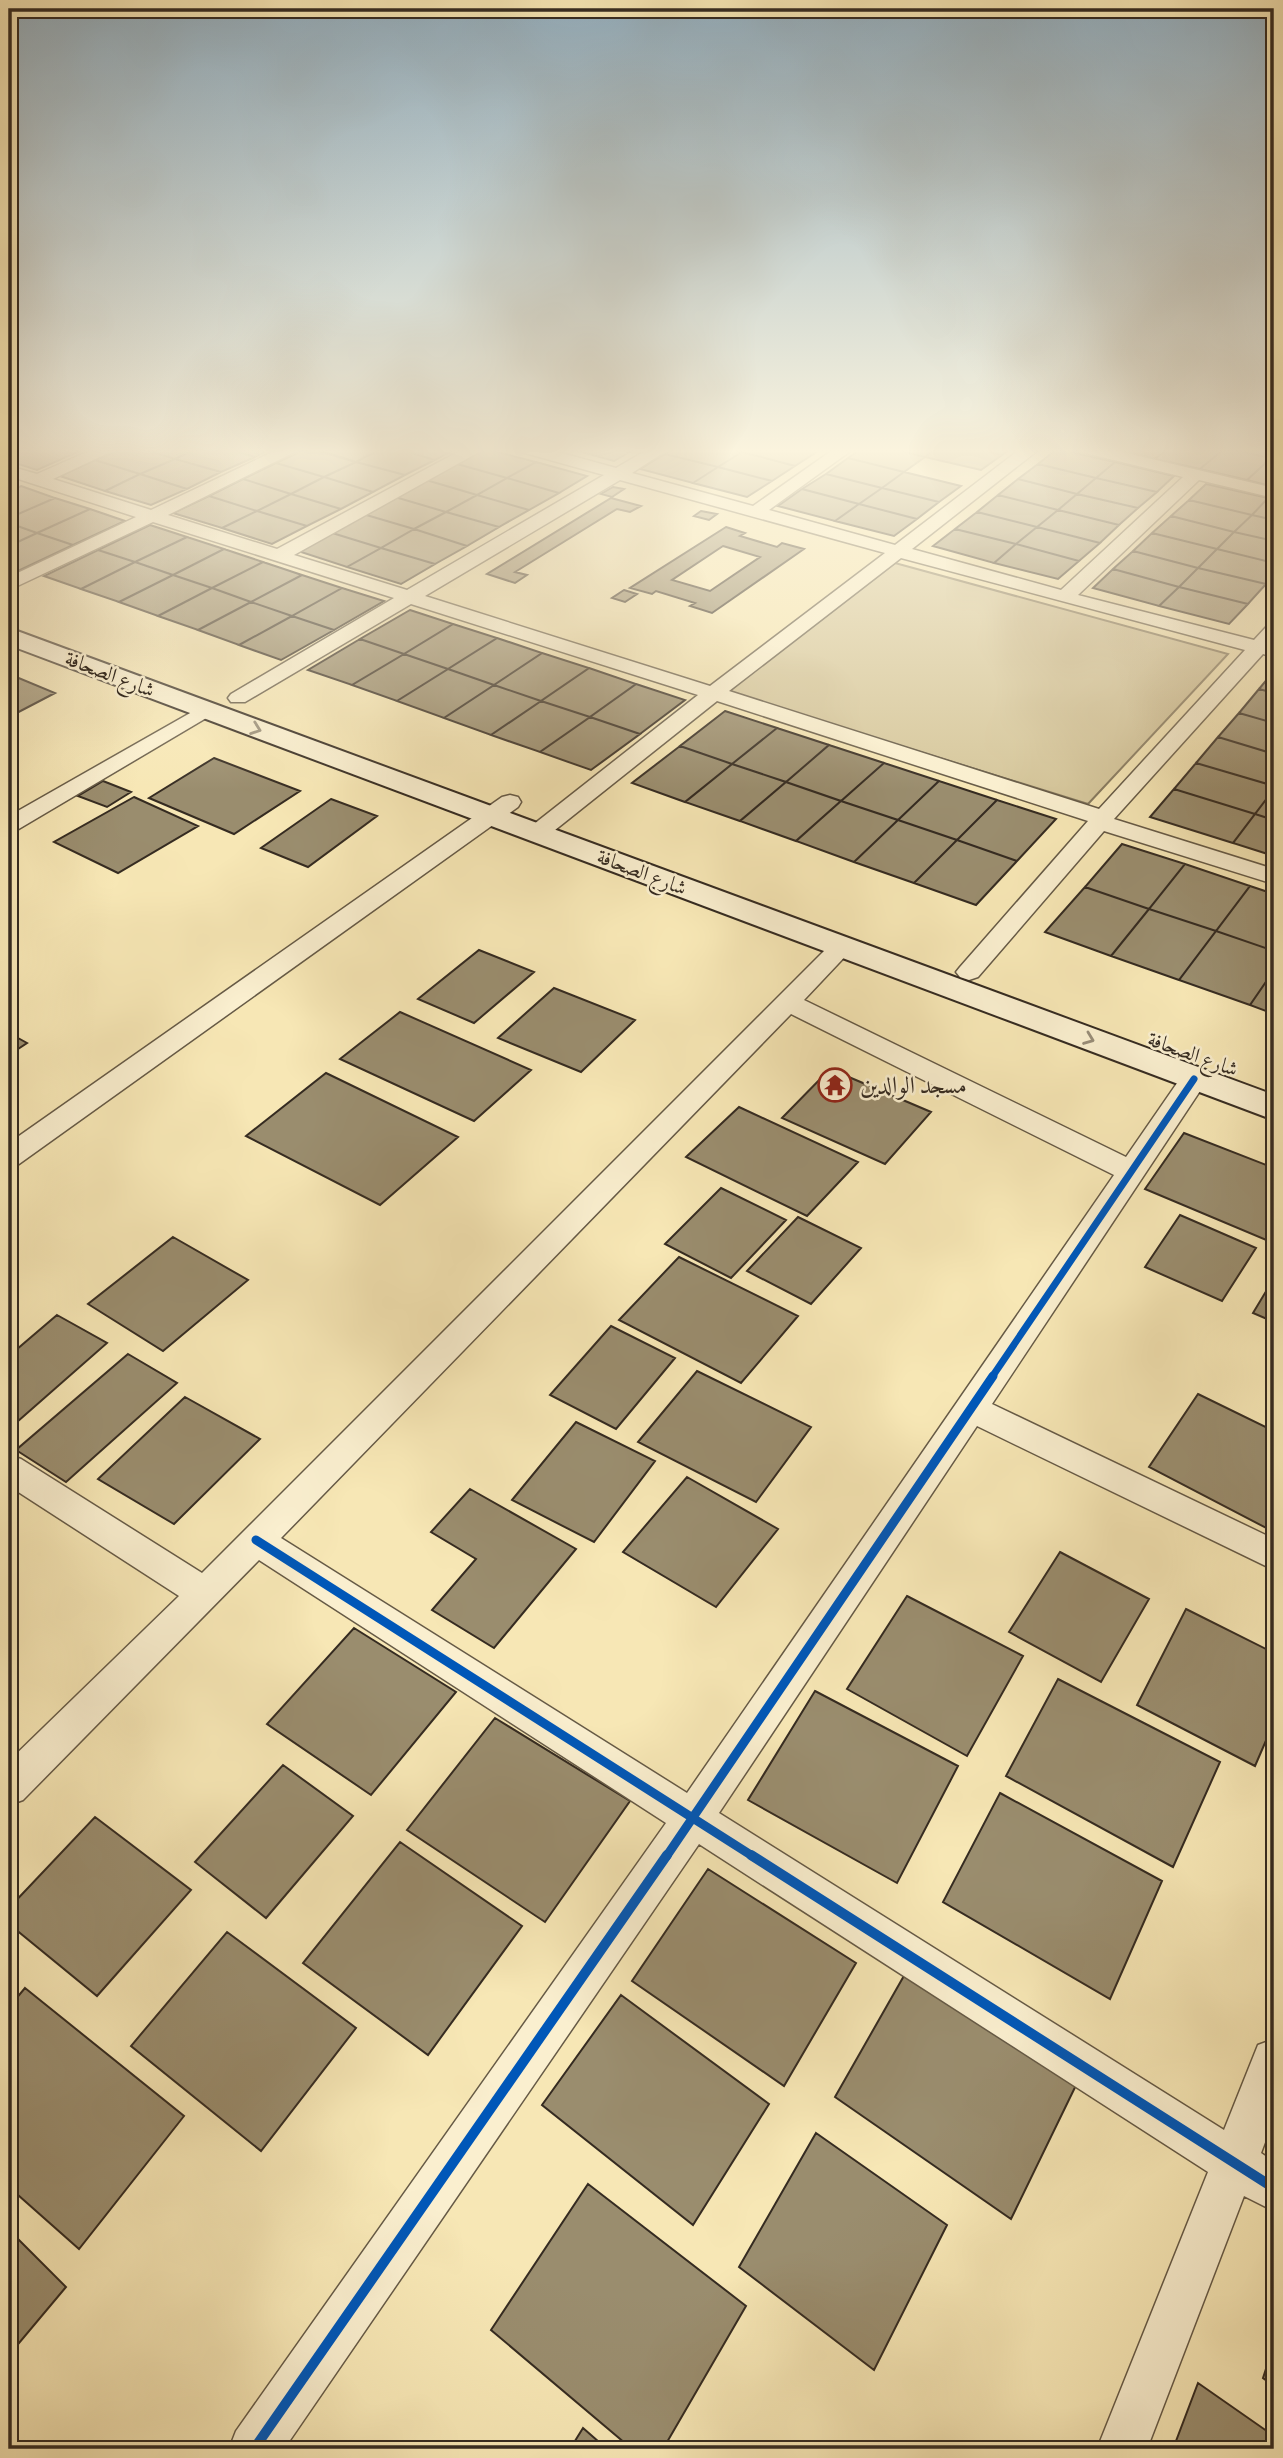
<svg xmlns="http://www.w3.org/2000/svg" width="1283" height="2458" font-family="Alegreya,Amiri,serif">
	<rect width="100%" height="100%" fill="#f7e7b5"/>
	<filter id="stains"><feTurbulence type="fractalNoise" baseFrequency=".00286" numOctaves="4"/><feColorMatrix values="0 0 0 0 .2 0 0 0 0 .09 0 0 0 0 .02 0 0 0 .5 -.17"/></filter>
	<radialGradient id="worn" r=".72"><stop offset=".6" stop-color="#630" stop-opacity="0"/><stop offset="1" stop-color="#630" stop-opacity=".3"/></radialGradient>
	<path fill="#d6c79c" stroke="#86795e" stroke-width="2" d="M895,563L1228,654L1088,804L727,692Z"/>
	<path fill="#9a8d6e" stroke="#352b21" stroke-width="2" fill-rule="evenodd" d="M14,447H51L73,454L37,470L9,461V450Z
		M51,447H88L73,454Z
		M125,447H138L175,459L140,474L95,460Z
		M138,447H200L175,459Z
		M200,447H223L255,457L221,472L175,459Z
		M223,447H274L255,457Z
		M310,447H384L356,462Z
		M384,447H391L435,460L405,475L356,462Z
		M391,447H459L435,460Z
		M564,447H638L614,461Z
		M676,447H722L742,452L718,467L665,454Z
		M750,447H804L818,451L795,466L742,452Z
		M864,447H886L925,457L904,472L848,458Z
		M886,447H938L925,457Z
		M938,447H968L1002,455L981,470L925,457Z
		M968,447H1012L1002,455Z
		M1112,447H1169L1155,459Z
		M1169,447H1223L1225,448L1200,469L1155,459Z
		M1274,447V455L1271,458L1225,448Z
		M308,448L356,462L324,477L276,463Z
		M1225,448L1271,458L1247,480L1200,469Z
		M486,449L536,462L507,478L457,464Z
		M1057,449L1115,462L1096,478L1038,464Z
		M742,452L795,466L772,481L718,467Z
		M665,454L718,467L693,483L640,469Z
		M848,458L904,472L882,488L826,474Z
		M1271,458L1274,459V487L1247,480Z
		M175,459L221,472L187,489L140,474Z
		M95,460L140,474L105,491L60,476Z
		M356,462L405,475L373,492L324,477Z
		M536,462L587,476L559,493L507,478Z
		M1115,462L1174,476L1157,492L1096,478Z
		M276,463L324,477L291,494L243,479Z
		M457,464L507,478L477,495L426,480Z
		M1038,464L1096,478L1077,494L1018,479Z
		M718,467L772,481L747,497L693,483Z
		M904,472L961,486L939,502L882,488Z
		M140,474L187,489L151,505L105,491Z
		M826,474L882,488L859,504L802,489Z
		M324,477L373,492L341,509L291,494Z
		M507,478L559,493L529,510L477,495Z
		M1096,478L1157,492L1138,508L1077,494Z
		M243,479L291,494L257,511L209,496Z
		M1018,479L1077,494L1058,510L998,495Z
		M426,480L477,495L446,512L395,497Z
		M1206,484L1268,498L1252,515L1189,500Z
		M21,486L55,498L9,518V492Z
		M613,487L624,489L612,497L601,494Z
		M882,488L939,502L917,519L859,504Z
		M802,489L859,504L835,521L778,506Z
		M291,494L341,509L307,526L257,511Z
		M1077,494L1138,508L1119,525L1058,510Z
		M477,495L529,510L499,527L446,512Z
		M998,495L1058,510L1037,527L977,512Z
		M209,496L257,511L222,528L173,513Z
		M395,497L446,512L414,529L363,514Z
		M55,498L90,509L37,533L9,523V518Z
		M611,498L641,506L630,512L617,509L515,572L527,575L515,583L487,574Z
		M1268,498L1274,499V520L1252,515Z
		M1189,500L1252,515L1234,532L1171,516Z
		M859,504L917,519L894,536L835,521Z
		M90,509L125,521L73,545L37,533Z
		M1058,510L1119,525L1100,543L1037,527Z
		M257,511L307,526L272,544L222,528Z
		M701,511L717,514L709,520L694,516Z
		M446,512L499,527L467,546L414,529Z
		M977,512L1037,527L1016,544L955,529Z
		M363,514L414,529L381,548L329,532Z
		M1252,515L1274,520V541L1234,532Z
		M1171,516L1234,532L1217,549L1152,533Z
		M9,523L37,533L9,546Z
		M150,525L187,537L135,562L98,550Z
		M726,527L745,533L740,536L777,547L782,543L804,549L712,613L690,606L695,603L656,591L652,594L630,588ZM723,546L760,557L710,591L672,580Z
		M1037,527L1100,543L1079,561L1016,544Z
		M414,529L467,546L435,564L381,548Z
		M955,529L1016,544L994,563L933,546Z
		M329,532L381,548L347,567L295,550Z
		M1234,532L1274,541V563L1217,549Z
		M37,533L73,545L18,571L9,568V546Z
		M1152,533L1217,549L1198,568L1133,551Z
		M187,537L224,549L173,575L135,562Z
		M1016,544L1079,561L1058,579L994,563Z
		M381,548L435,564L401,584L347,567Z
		M224,549L263,562L212,588L173,575Z
		M1217,549L1274,563V575L1266,584L1198,568Z
		M98,550L135,562L81,589L44,576Z
		M1133,551L1198,568L1179,587L1113,569Z
		M135,562L173,575L119,602L81,589Z
		M263,562L302,575L251,602L212,588Z
		M1198,568L1266,584L1248,604L1179,587Z
		M1113,569L1179,587L1159,606L1093,588Z
		M173,575L212,588L158,616L119,602Z
		M302,575L342,588L292,616L251,602Z
		M1179,587L1248,604L1229,624L1159,606Z
		M212,588L251,602L198,630L158,616Z
		M342,588L384,601L334,630L292,616Z
		M624,590L637,594L625,602L612,598Z
		M251,602L292,616L239,645L198,630Z
		M410,610L453,624L404,654L360,639Z
		M292,616L334,630L281,660L239,645Z
		M453,624L497,638L448,669L404,654Z
		M497,638L542,653L494,685L448,669Z
		M360,639L404,654L352,685L308,670Z
		M542,653L589,668L541,701L494,685Z
		M404,654L448,669L397,701L352,685Z
		M589,668L636,684L590,717L541,701Z
		M448,669L494,685L444,718L397,701Z
		M1274,671V693L1259,689Z
		M9,674L55,693L9,717Z
		M636,684L685,700L640,734L590,717Z
		M494,685L541,701L491,735L444,718Z
		M1259,689L1274,693V723L1239,713Z
		M541,701L590,717L540,752L491,735Z
		M725,711L777,728L732,764L680,746Z
		M1239,713L1274,723V754L1218,737Z
		M590,717L640,734L591,770L540,752Z
		M777,728L829,745L786,782L732,764Z
		M1218,737L1274,754V786L1196,763Z
		M829,745L884,763L841,801L786,782Z
		M680,746L732,764L685,802L632,783Z
		M214,758L300,791L234,834L149,798Z
		M884,763L939,781L898,820L841,801Z
		M1196,763L1274,786V789L1255,814L1174,789Z
		M732,764L786,782L740,821L685,802Z
		M103,781L131,792L107,807L78,796Z
		M939,781L997,800L957,840L898,820Z
		M786,782L841,801L796,841L740,821Z
		M1174,789L1255,814L1233,843L1150,817Z
		M1274,789V820L1255,814Z
		M134,797L198,826L118,873L54,842Z
		M331,799L377,816L308,867L261,848Z
		M997,800L1056,819L1017,861L957,840Z
		M841,801L898,820L854,862L796,841Z
		M1255,814L1274,820V856L1233,843Z
		M898,820L957,840L914,883L854,862Z
		M957,840L1017,861L976,905L914,883Z
		M1122,844L1185,864L1149,909L1085,887Z
		M1185,864L1250,886L1216,931L1149,909Z
		M1250,886L1274,894V951L1216,931Z
		M1085,887L1149,909L1111,956L1045,932Z
		M1149,909L1216,931L1179,980L1111,956Z
		M1216,931L1274,951V970L1250,1005L1179,980Z
		M479,950L534,972L474,1023L418,999Z
		M1274,970V1014L1250,1005Z
		M554,988L635,1020L581,1072L498,1038Z
		M400,1012L531,1070L474,1121L340,1059Z
		M9,1033L27,1043L9,1055Z
		M830,1069L931,1112L885,1164L782,1118Z
		M326,1073L458,1137L380,1205L246,1136Z
		M739,1107L858,1162L807,1216L686,1157Z
		M1184,1133L1274,1168V1237L1271,1242L1145,1189Z
		M721,1188L786,1220L731,1278L665,1244Z
		M1180,1215L1256,1248L1222,1301L1145,1267Z
		M798,1217L861,1248L811,1304L747,1271Z
		M173,1237L248,1280L163,1351L88,1304Z
		M679,1257L798,1316L741,1383L619,1320Z
		M1274,1278V1322L1253,1313Z
		M57,1315L107,1343L9,1429V1356Z
		M611,1326L675,1358L616,1429L550,1395Z
		M128,1354L177,1383L66,1482L16,1450Z
		M697,1371L811,1427L756,1502L638,1442Z
		M1198,1394L1274,1431V1532L1149,1467Z
		M185,1397L260,1439L174,1524L98,1479Z
		M576,1422L655,1461L594,1542L512,1500Z
		M687,1477L778,1529L716,1607L623,1552Z
		M470,1489L576,1549L494,1648L432,1610L476,1559L431,1532Z
		M1060,1552L1149,1599L1101,1682L1009,1632Z
		M907,1596L1023,1656L967,1756L847,1689Z
		M1186,1609L1274,1653V1722L1255,1766L1137,1705Z
		M354,1628L456,1692L371,1795L267,1724Z
		M1058,1679L1220,1762L1173,1867L1006,1776Z
		M815,1691L958,1766L897,1883L748,1800Z
		M495,1718L630,1801L545,1922L407,1830Z
		M283,1765L353,1816L266,1918L195,1862Z
		M1000,1793L1162,1881L1110,1999L943,1902Z
		M95,1817L191,1890L97,1996L9,1924V1908Z
		M400,1842L522,1926L428,2055L303,1963Z
		M708,1869L856,1963L784,2086L632,1981Z
		M227,1932L356,2028L261,2151L131,2046Z
		M909,1967L1080,2077L1011,2219L835,2097Z
		M25,1988L184,2116L79,2249L9,2187V2007Z
		M621,1995L769,2104L693,2225L542,2105Z
		M816,2133L947,2225L874,2370L739,2267Z
		M588,2184L746,2306L663,2449H632L491,2330Z
		M9,2230L66,2287L9,2355Z
		M1274,2344V2386L1263,2378Z
		M1198,2383L1274,2436V2449H1173Z
		M583,2428L607,2449H570Z"/>
	<g fill="none" stroke-linecap="round" stroke-linejoin="round">
		<defs>
			<path id="street" d="M98,447H121L53,479L151,510L283,447H305L168,515L277,549L467,447H488L294,555L407,590L604,475L514,450L512,447H540L616,468L652,447H672L632,473L753,506L837,447H856L769,510L895,545L1023,447H1042L912,549L1061,590L1183,477L1073,450L1071,447H1101L1274,488V498L1199,480L1078,595L1254,640L1267,626L1274,624V641L1272,644L1274,645V657L1263,654L1114,819L1274,869V884L1104,831L978,977L969,980L960,977L956,972L960,967L1088,821L717,701L545,838H529L526,833L529,828L698,695L411,604L245,702H231L228,698L231,694L394,598L153,522L9,590V577L136,517L9,476V466L37,474ZM620,480L885,553L710,686L425,596ZM901,558L1245,650L1099,809L729,691Z
				M206,704L213,706L216,710L213,714L17,830L9,832V816Z
				M510,795L518,797L521,802L518,807L19,1164L9,1167V1143L502,797Z
				M842,940L851,942L854,947L804,1000L1126,1157L1184,1073L1194,1070L1204,1073L1208,1079L992,1404L1274,1539V1570L977,1426L719,1813L1224,2130L1258,2045L1274,2039V2118L1261,2153L1274,2162V2211L1244,2196L1147,2449H1097L1208,2172L699,1844L284,2449H229L236,2431L666,1823L259,1560L23,1800L9,1805V1761L179,1596L9,1486V1455L21,1459L202,1573L833,942ZM791,1014L1114,1175L687,1793L281,1538Z"/>
			<path id="secondary" d="M9,628L1274,1095V1120L9,645Z"/>
		</defs>
		<use href="#street" stroke="#665a46" stroke-width="3"/>
		<use href="#secondary" stroke="#352b21" stroke-width="4"/>
		<use href="#street" fill="#faefcf" fill-rule="evenodd"/>
		<use href="#secondary" fill="#faefcf" fill-rule="evenodd"/>
		<defs>
			<path id="cycleway-far2" d="M992,1377L1194,1079"/>
			<path id="cycleway-far1" d="M256,1540L754,1857
				M666,1857L993,1376"/>
			<path id="cycleway" d="M751,1855L1274,2188
				M254,2449L667,1855"/>
		</defs>
		<use href="#cycleway-far2" stroke="#faefcf" stroke-width="11"/>
		<use href="#cycleway-far1" stroke="#faefcf" stroke-width="13"/>
		<use href="#cycleway" stroke="#faefcf" stroke-width="15"/>
		<use href="#cycleway-far2" stroke="#0057b8" stroke-width="7"/>
		<use href="#cycleway-far1" stroke="#0057b8" stroke-width="9"/>
		<use href="#cycleway" stroke="#0057b8" stroke-width="10"/>
	</g>
	<defs><path id="oneway-chevron" d="M-2-3.5L2.5 0L-2 3.5" fill="none" stroke-width="1.6" stroke-linecap="round" stroke-linejoin="round" transform="scale(1.75)"/></defs>
	<g stroke="#988d78">
		<use href="#oneway-chevron" transform="translate(256 729) rotate(20)"/>
		<use href="#oneway-chevron" transform="translate(1089 1039) rotate(21)"/>
	</g>
	<linearGradient id="sky" x2="0" y2="1"><stop stop-color="#93afc0"/><stop offset="0.57" stop-color="#fbf4de"/><stop offset="1" stop-color="#fbf4de" stop-opacity="0"/></linearGradient>
	<rect width="1283" height="791" fill="url(#sky)"/>
	<defs>
		<symbol id="temple-ring" viewBox="-11 -11 22 22"><circle r="9.5" fill="#faefcf" stroke="#8f2418" stroke-width="1.5"/><path d="M0-6L5-2H3V0L6.5 2.5H4V6H1.5V3h-3V6H-4V2.5H-6.5L-3 0V-2H-5Z" fill="#8f2418"/></symbol>
	</defs>
	<g fill-rule="evenodd">
		<use href="#temple-ring" x="816" y="1066" width="38" height="38"/>
	</g>
	<g text-anchor="middle" dominant-baseline="central" stroke-width="5" stroke-linejoin="round" paint-order="stroke">
		<g font-size="21" fill="#352b21" stroke="#faefcf">
			<text transform="translate(110 674) rotate(21)">شارع الصحافة</text>
			<text transform="translate(642 872) rotate(21)">شارع الصحافة</text>
			<text transform="translate(1193 1054) rotate(20)">شارع الصحافة</text>
		</g>
		<g font-size="24" fill="#352b21" stroke="#faefcf" text-anchor="start">
			<text x="860" y="1085">مسجد الوالدين</text>
		</g>
	</g>
	<rect width="1283" height="2458" fill="none" stroke="#f7e7b5" stroke-width="35"/>
	<rect x="10" y="10" width="1262" height="2437" fill="none" stroke="#352b21" stroke-width="3.5"/>
	<rect x="18" y="18" width="1248" height="2423" fill="none" stroke="#352b21" stroke-width="2"/>
	<rect width="100%" height="100%" filter="url(#stains)"/>
	<rect width="100%" height="100%" fill="url(#worn)"/>
</svg>
